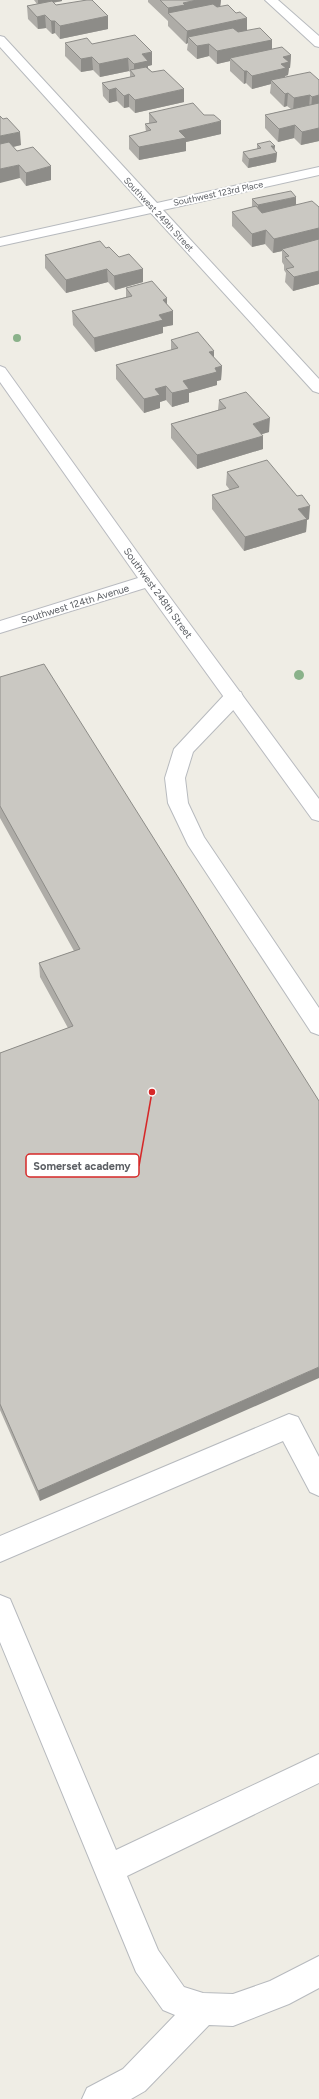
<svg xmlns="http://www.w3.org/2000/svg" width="319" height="2099" font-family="Figtree,sans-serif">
	<rect width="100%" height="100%" fill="#efede5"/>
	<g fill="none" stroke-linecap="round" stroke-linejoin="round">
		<defs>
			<path id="lane" d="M234,691L241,692L243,697L241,702L193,752L185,778L188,803L204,837L319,1008V1035L311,1032L188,845L168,803L165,778L174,749L227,692Z
				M289,1414L298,1417L319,1457V1496L310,1492L283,1441L0,1562V1536Z
				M0,1595L10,1599L116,1850L319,1754V1783L127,1876L158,1950L184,1987L203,1993L233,1994L270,1981L319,1956V1988L289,2004L233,2026L209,2025L145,2091L131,2099H82L87,2088L123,2069L175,2015L163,2010L136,1972L0,1642Z"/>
			<path id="street" d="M265,0H278L319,36V47L315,46Z
				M0,36L4,37L157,203L319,167V175L163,210L319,379V393L313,391L151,213L0,246V238L144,206L0,47Z"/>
			<path id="secondary" d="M0,366L5,368L155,577L319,799V821L312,819L145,588L0,633V621L138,578L0,382Z"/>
		</defs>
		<use href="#lane" stroke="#b7babe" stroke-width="2"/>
		<use href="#street" stroke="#b7babe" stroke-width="2"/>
		<use href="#secondary" stroke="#b9bbc0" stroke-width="2"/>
		<use href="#lane" fill="#fff" fill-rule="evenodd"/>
		<use href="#street" fill="#fff" fill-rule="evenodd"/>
		<use href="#secondary" fill="#fff" fill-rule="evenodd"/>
	</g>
	<g fill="#8ab28a">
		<circle cx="17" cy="338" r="4"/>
		<circle cx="299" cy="675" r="5"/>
	</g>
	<path fill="#aeaca7" d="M34,0H62V1L53,3L56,5L108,16V29L60,39L55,33L52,34L46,28L38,29L28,19L27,6L37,4Z
		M148,0H221L220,7L247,31L272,40V49L291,55L290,68H289L288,75L285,76V77L319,80V141L301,145L294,138L278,142L265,128V115L291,109L287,106L284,107L270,93L271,84L252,89L246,83L244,84L230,71V61L217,64L209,56L197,59L187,50L188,43L186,44L168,26V21L148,2Z
		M65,43L92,44L152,65L148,66V68L184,102L135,113L129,107L124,108L117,101L109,103L103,96L102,83L130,77V72L129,71L100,77L93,70L81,72L65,56Z
		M149,113L221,134L186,142V151L139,160L129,149V136L146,132L145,124L149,123Z
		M0,116L21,145L13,147L17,151L51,180L26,186L20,178Z
		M257,144L275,146L274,150L277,153L276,162L248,168L242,161L243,152L257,149Z
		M252,199L319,207V284L293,291L285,282L286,273L284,270V265L282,262V251L273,253L265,244L252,247L232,226V212L252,207Z
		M106,248L119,257L143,269V282L115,290L108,282L66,293L45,268V255Z
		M126,288L167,298V305L173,311V325L163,327V333L95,352L73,325L72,311L126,297Z
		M171,340L214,358L222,366L221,380L217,381V385L189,393V402L172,407L166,400L160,402V408L144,413L116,379V365L171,350Z
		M219,400L269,432L262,434L263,449L197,469L171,438V424L218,410Z
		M227,472L309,519L307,520L306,532L244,551L212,509V495L230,490L226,485Z
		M0,677L319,1101L40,1501L0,1410V1053L68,1028L40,977L39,963L74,951L0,818Z"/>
	<path fill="#8d8c88" d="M38,0H62V1L38,5Z
		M197,0H221L220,8L168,13V21V8L183,3Z
		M45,15L46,28L38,29L37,17Z
		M108,16V29L60,39V26Z
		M247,18V31L193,42L188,37V43L186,44L187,31Z
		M51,21H55V33L52,34Z
		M272,40V53L230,58V61L217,64V51Z
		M209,44V56L197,59V46Z
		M152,52V65L148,66V73L134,75V64L142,54Z
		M291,55L290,68H289L288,75L285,76V81L271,80V84L252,89V76L281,64L283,57Z
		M92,57L93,70L81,72V59Z
		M128,58L129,71L100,77L99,64Z
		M244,71H247L246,83L244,84Z
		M116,88L117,101L109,103V90Z
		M184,89V102L135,113V100Z
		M288,93L287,106L284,107L285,94Z
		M129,94V107L124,108V96Z
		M310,95L309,108L293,111L294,98Z
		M319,95V108L311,110L312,97Z
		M221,121V134L186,142V151L139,160V147L179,131Z
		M295,125L294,138L278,142L279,129Z
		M319,128V141L301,145L302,132Z
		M20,132L21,145L0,150V136Z
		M271,146H275L274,154L277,153L276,162L248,168L249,159Z
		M19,165L20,178L0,183V169Z
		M51,166V180L26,186V173Z
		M296,197V206L257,214L258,205Z
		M319,228V241L282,249V251L273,253L274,239Z
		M266,230L265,244L252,247V234Z
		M107,269L108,282L66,293V280Z
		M143,269V282L115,290L114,276Z
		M319,271V284L293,291L294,277Z
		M167,298V312L163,300Z
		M173,311V325L163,327V333L95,352L94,338L159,315Z
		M214,351V364L209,352Z
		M222,366L221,380L217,381V385L189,393V402L172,407V393L183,381L215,368Z
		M166,386V400L160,402V408L144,413V399L155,389Z
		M270,418L269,432L252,437L253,424Z
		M263,436V449L197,469V455Z
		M310,506L309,519L307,520L306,532L244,551L245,537L298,509Z
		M319,1367V1378L40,1501L38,1491Z"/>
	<path fill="#cac8c2" stroke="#8d8c88" d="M87,0H92L108,16L60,26L55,21H51L45,15L37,17L27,6L52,1L56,5Z
		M160,0H197L183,3L185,5L168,8Z
		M213,4L217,7L228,5L236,13L240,12L247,18L187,31L168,13Z
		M233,28L238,32L260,28L272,40L217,51L209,44L197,46L188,37Z
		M135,35L152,52L142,54L148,61L134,64L128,58L99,64L92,57L81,59L65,43L87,38L92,44Z
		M282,47L291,55L283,57L289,62L281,64L286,68L252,76L247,71H244L230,58Z
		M146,67L152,72L164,70L184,89L135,100L129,94L124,96L116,88L109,90L102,83L135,76L130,70Z
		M310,72L319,80V95L312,97L310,95L294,98L288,93L285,94L271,80Z
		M193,103L204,115H214L221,121L179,131L186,138L139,147L129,136L151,130L145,124L157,122L149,113Z
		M319,103V128L302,132L295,125L279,129L265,115Z
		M0,116L3,119L7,118L20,132L0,136Z
		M270,141L275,146H271L277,153L249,159L243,152L261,148L257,144Z
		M9,142L17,151L33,147L51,166L26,173L19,165L0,169V144Z
		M291,191L296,197L258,205L252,199Z
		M312,201L319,207V228L274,239L266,230L252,234L232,212L256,206L262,213Z
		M319,239V271L294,277L286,269L294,267L285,257L289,256L282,249Z
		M100,241L106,248L109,247L119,257L129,254L143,269L114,276L107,269L66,280L45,255Z
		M152,281L167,298L163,300L173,311L159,315L163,320L94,338L72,311L132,296L126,288Z
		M198,332L214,351L209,352L222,366L215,368L217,372L183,381L189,389L172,393L166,386L155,389L160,395L144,399L116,365L178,348L171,340Z
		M246,392L270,418L253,424L263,436L197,455L171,424L226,408L219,400Z
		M267,460L297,496L302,495L310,506L298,509L307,519L245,537L212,495L239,487L227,472Z
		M44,664L319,1101V1367L38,1491L0,1404V1053L73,1026L39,963L80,949L0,806V677Z"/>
	<g text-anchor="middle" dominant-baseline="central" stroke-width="3.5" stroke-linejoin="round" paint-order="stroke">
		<g font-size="9" fill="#5d6065" stroke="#fff">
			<text transform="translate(218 193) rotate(-12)">Southwest 123rd Place</text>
			<text transform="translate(159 214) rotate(47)">Southwest 249th Street</text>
		</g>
		<g font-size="10" fill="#5d6065" stroke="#fff">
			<text transform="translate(158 593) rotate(54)">Southwest 248th Street</text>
			<text transform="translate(75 604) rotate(-17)">Southwest 124th Avenue</text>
		</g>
	</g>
	<path fill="none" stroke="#d62828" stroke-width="1.5" d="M152 1092L139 1166"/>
	<circle fill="#d62828" stroke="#fff" stroke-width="1.5" cx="152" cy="1092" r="4"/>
	<rect fill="#fff" stroke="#d62828" stroke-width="1.5" x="26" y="1154" width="113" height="23" rx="4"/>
	<g font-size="11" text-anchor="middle" font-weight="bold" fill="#5d6065">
		<text x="82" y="1170">Somerset academy</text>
	</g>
</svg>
